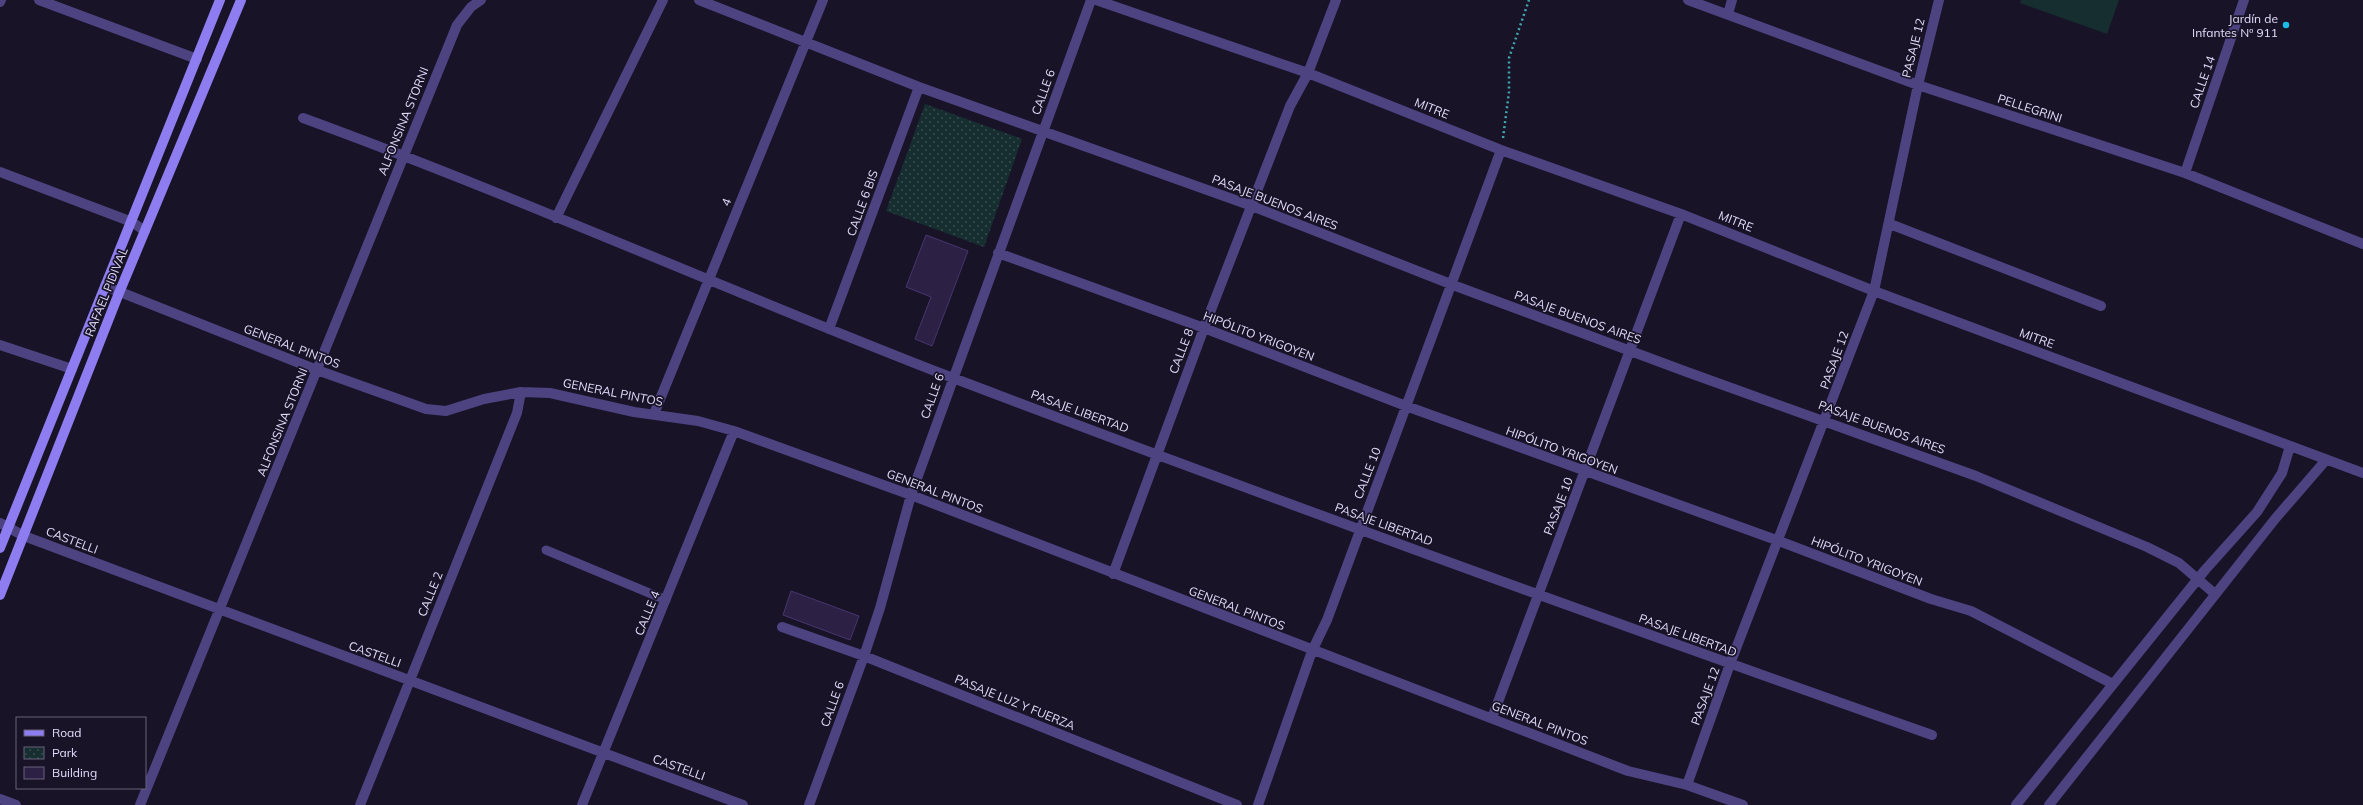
<svg xmlns="http://www.w3.org/2000/svg" width="2363" height="805" font-family="Mulish,sans-serif">
	<defs>
		<pattern id="park-dots" width="8" height="8" patternUnits="userSpaceOnUse"><rect width="8" height="8" fill="#162e30"/><path d="M2 2h.1M6 6h.1" fill="none" stroke="#384c4f" stroke-width="1.8" stroke-linecap="round"/></pattern>
	</defs>
	<rect width="100%" height="100%" fill="#181327"/>
	<path fill="url(#park-dots)" d="M925,104L1022,139L984,247L886,211Z"/>
	<path fill="#162e30" d="M2021,0H2119L2107,34L2020,3Z"/>
	<path fill="#2c2145" stroke="#47356f" d="M926,235L968,251L932,346L915,339L931,297L906,287Z
		M791,591L859,616L850,640L783,615Z"/>
	<g fill="none" stroke-linecap="round" stroke-linejoin="round">
		<path stroke="#3ea8ae" stroke-width="2.5" stroke-dasharray="2 3" stroke-linecap="butt" d="M1503,138L1509,92V58L1529,0"/>
		<path stroke="#4c4380" stroke-width="9" d="M546,550L666,600"/>
		<path stroke="#4c4380" stroke-width="10" d="M39,0L197,59
			M699,0L919,87L1252,206L1453,285L1687,372L1976,476L2147,547L2179,563L2215,594
			M1096,0L1308,73L1501,150L1681,214L1874,291L2363,473
			M1688,0L1918,85L2185,173L2363,244
			M0,2L1,0
			M1728,14L1732,0
			M303,118C522,198 735,294 953,378C1278,501 1605,620 1932,735
			M0,172L132,222L145,231
			M2185,173L2244,0
			M556,218L663,0
			M1890,224L2101,306
			M998,253L1204,328L1406,406L1779,541L1931,599L1971,611L2113,684
			M105,286L317,370L426,409L446,411L484,399L521,392L550,393L634,412L698,421L734,431L911,495L1628,771L1687,785L1743,805
			M829,329L919,87
			M0,345L72,369
			M654,414L823,0
			M0,523L24,536L743,805
			M1113,574L1204,328L1290,106L1308,73L1336,0
			M782,627L864,656L1237,805
			M1492,718L1681,214
			M1687,785L1730,664L1874,291L1918,85L1939,0
			M0,799L16,805
			M140,805L457,25L471,7L481,0
			M360,805L517,413L521,392
			M582,805L734,431
			M809,805L864,656L880,608L911,495L1091,0
			M1258,805L1312,651L1327,620L1501,150
			M2016,805L2205,570L2257,512L2282,473L2290,446
			M2049,805L2275,519L2326,460"/>
		<path stroke="#8d7df1" stroke-width="10" d="M0,548L220,0
			M0,595L119,293L241,0"/>
	</g>
	<circle fill="#1dbce6" stroke="#181327" stroke-width="1.5" cx="2286" cy="25" r="4"/>
	<g text-anchor="middle" dominant-baseline="central" stroke-width="3.5" stroke-linejoin="round" paint-order="stroke">
		<g font-size="12" fill="#e3dcfb" stroke="#181327" text-anchor="end">
			<text x="2278" y="18">Jardín de<tspan x="2278" dy="14">Infantes Nº 911</tspan></text>
		</g>
		<g font-size="12" fill="#e3dcfb" stroke="#181327">
			<text transform="translate(1913 48) rotate(-76)">PASAJE 12</text>
			<text transform="translate(2202 82) rotate(-71)">CALLE 14</text>
			<text transform="translate(1043 92) rotate(-70)">CALLE 6</text>
			<text transform="translate(1432 108) rotate(22)">MITRE</text>
			<text transform="translate(2030 108) rotate(18)">PELLEGRINI</text>
			<text transform="translate(403 121) rotate(-68)">ALFONSINA STORNI</text>
			<text transform="translate(726 202) rotate(-68)">4</text>
			<text transform="translate(1275 202) rotate(21)">PASAJE BUENOS AIRES</text>
			<text transform="translate(862 203) rotate(-70)">CALLE 6 BIS</text>
			<text transform="translate(1736 221) rotate(22)">MITRE</text>
			<text transform="translate(106 292) rotate(-68)">RAFAEL PIDIVAL</text>
			<text transform="translate(1578 317) rotate(20)">PASAJE BUENOS AIRES</text>
			<text transform="translate(1259 336) rotate(21)">HIPÓLITO YRIGOYEN</text>
			<text transform="translate(2037 338) rotate(20)">MITRE</text>
			<text transform="translate(292 346) rotate(21)">GENERAL PINTOS</text>
			<text transform="translate(1181 351) rotate(-69)">CALLE 8</text>
			<text transform="translate(1834 360) rotate(-70)">PASAJE 12</text>
			<text transform="translate(613 392) rotate(11)">GENERAL PINTOS</text>
			<text transform="translate(932 396) rotate(-70)">CALLE 6</text>
			<text transform="translate(1080 411) rotate(20)">PASAJE LIBERTAD</text>
			<text transform="translate(282 422) rotate(-68)">ALFONSINA STORNI</text>
			<text transform="translate(1882 427) rotate(20)">PASAJE BUENOS AIRES</text>
			<text transform="translate(1562 450) rotate(20)">HIPÓLITO YRIGOYEN</text>
			<text transform="translate(1367 473) rotate(-69)">CALLE 10</text>
			<text transform="translate(935 491) rotate(21)">GENERAL PINTOS</text>
			<text transform="translate(1558 506) rotate(-69)">PASAJE 10</text>
			<text transform="translate(1384 524) rotate(20)">PASAJE LIBERTAD</text>
			<text transform="translate(72 540) rotate(21)">CASTELLI</text>
			<text transform="translate(1867 561) rotate(21)">HIPÓLITO YRIGOYEN</text>
			<text transform="translate(430 594) rotate(-68)">CALLE 2</text>
			<text transform="translate(1237 608) rotate(21)">GENERAL PINTOS</text>
			<text transform="translate(647 613) rotate(-68)">CALLE 4</text>
			<text transform="translate(1688 635) rotate(20)">PASAJE LIBERTAD</text>
			<text transform="translate(375 654) rotate(20)">CASTELLI</text>
			<text transform="translate(1705 696) rotate(-70)">PASAJE 12</text>
			<text transform="translate(1015 702) rotate(22)">PASAJE LUZ Y FUERZA</text>
			<text transform="translate(832 704) rotate(-70)">CALLE 6</text>
			<text transform="translate(1540 723) rotate(21)">GENERAL PINTOS</text>
			<text transform="translate(679 767) rotate(20)">CASTELLI</text>
		</g>
	</g>
	<rect x="16" y="717" width="130" height="72" fill="#181327" stroke="#69637c"/>
	<rect x="24" y="730" width="20" height="6" fill="#8d7df1" stroke="#69637c"/>
	<text x="52" y="737" font-size="12" fill="#e3dcfb">Road</text>
	<rect x="24" y="747" width="20" height="12" fill="url(#park-dots)" stroke="#69637c"/>
	<text x="52" y="757" font-size="12" fill="#e3dcfb">Park</text>
	<rect x="24" y="767" width="20" height="12" fill="#2c2145" stroke="#69637c"/>
	<text x="52" y="777" font-size="12" fill="#e3dcfb">Building</text>
</svg>
